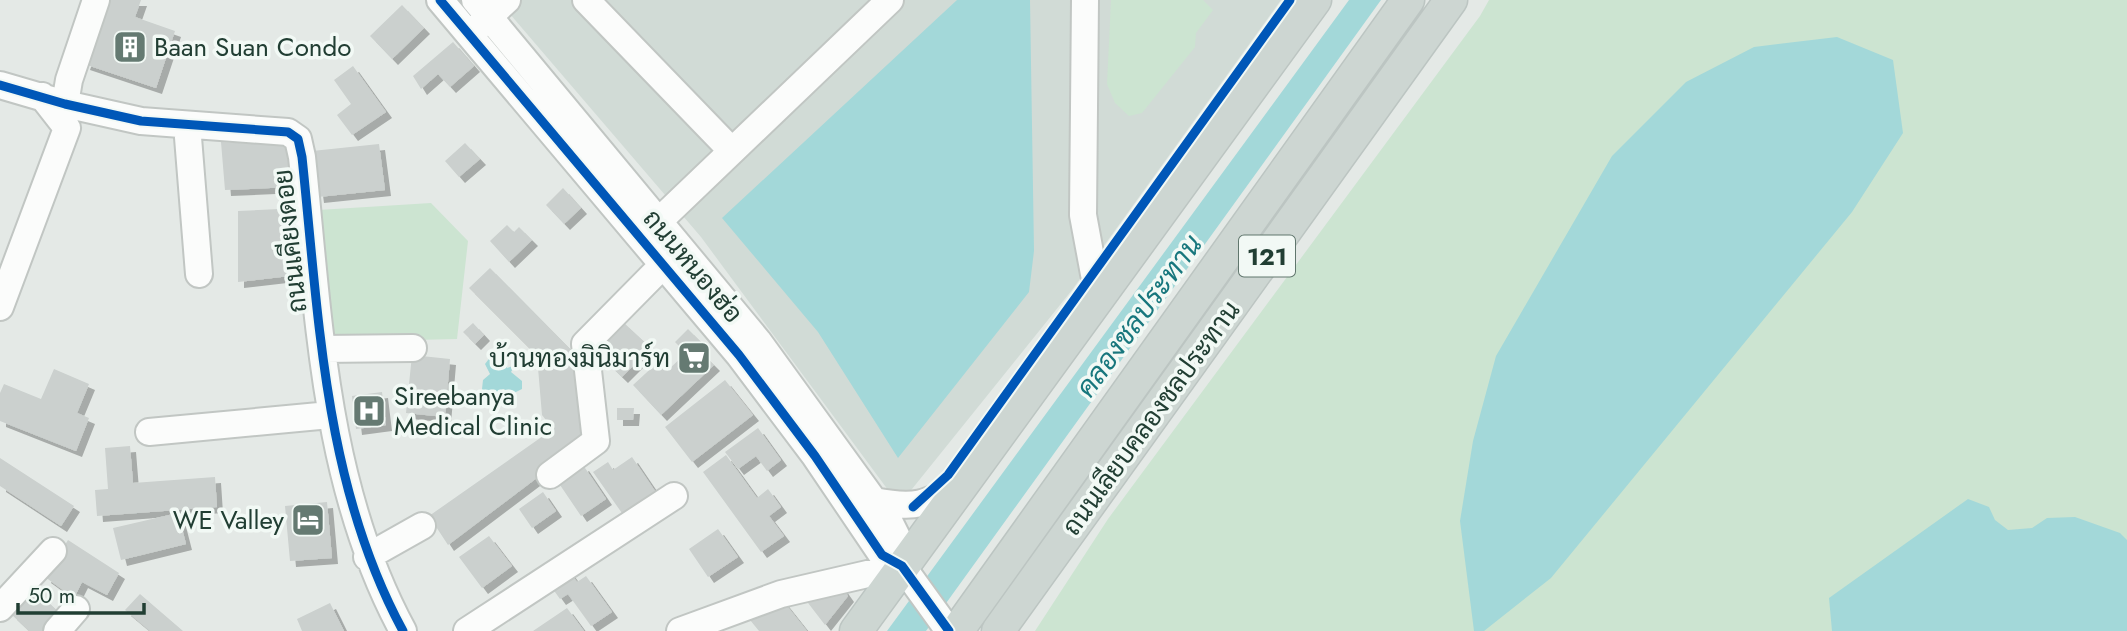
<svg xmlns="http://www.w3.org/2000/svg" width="2127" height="631" font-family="Jost,Sarabun,sans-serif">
	<defs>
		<filter id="shadow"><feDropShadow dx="6" dy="6" stdDeviation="0" flood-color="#0004"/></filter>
	</defs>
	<rect width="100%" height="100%" fill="#e4e9e6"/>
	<path fill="#d1dbd6" d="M498,0H1281L1072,290L908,494L888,490L701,237Z"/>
	<path fill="#cce4d1" d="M1111,0H1203L1213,10L1196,33L1195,47L1142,113L1129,116L1115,103L1107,84Z
		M1489,0H2127V631H1035L1108,519L1480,16Z
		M431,203L468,241L457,339L330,342L318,210Z"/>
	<path fill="#a3d8d9" d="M957,0H1030L1034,251L1029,292L898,458L818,332L722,218Z
		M1349,0H1381L926,631H887Z
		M1837,37L1893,60L1903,133L1852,212L1551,578L1484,631H1474L1460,521L1473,441L1496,356L1612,156L1686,82L1754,47Z
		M494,352H500L506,358L507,368L515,365L511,372L522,381V389L514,393L503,389L497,396H487L482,389L483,380L490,374L485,364Z
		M1968,499L1989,507L1995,520L2008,530L2032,528L2047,518L2075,517L2120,533L2127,540V631H1832L1829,598Z"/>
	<path fill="#cbd0ce" filter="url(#shadow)" d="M106,0H141L135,17L175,31L156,88L84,64Z
		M402,5L424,28L392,59L370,36Z
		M453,42L474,66L450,87L438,74L421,89L413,76Z
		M353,66L386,112L352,135L337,115L351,104L334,80Z
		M221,142L287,146L293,187L225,190Z
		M465,143L480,159L459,177L445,161Z
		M379,144L385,190L318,197L312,151Z
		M563,188L581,208L564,224L546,205Z
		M302,208L307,274L238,282V211Z
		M507,225L514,232L519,227L532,240L509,262L490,241Z
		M490,268L579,358L591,437L448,545L429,516L553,429L542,415L537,356L469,288Z
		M623,322L651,348L622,377L595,351Z
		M473,323L484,335L475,344L463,332Z
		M688,329L702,343L697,348L714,365L661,415L633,385L658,362L667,371L686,353L675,342Z
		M412,355L450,359L445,417L406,413Z
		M54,369L89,384L77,413L89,418L76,451L0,421V393L4,384L41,399Z
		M725,380L753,415L692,462L665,427Z
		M382,392L386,425L356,429L352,396Z
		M617,408H634L633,420H617Z
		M758,428L781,460L767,471L756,456L738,469L725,452Z
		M130,446L133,483L215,477L217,507L97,516L95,490L108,489L105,448Z
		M726,455L757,498L768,489L781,507L769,516L784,536L761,552L703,472Z
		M632,457L657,494L624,516L593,472L608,462L613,470Z
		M0,458L74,506L61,526L0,486Z
		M583,465L606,499L581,516L558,482Z
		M543,492L556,511L532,528L519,509Z
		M327,502L332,558L290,561L285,506Z
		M178,513L186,544L121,560L113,528Z
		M718,529L738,557L708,577L689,549Z
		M489,536L512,566L482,588L459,557Z
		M68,540L119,573L107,595L82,582L74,598L45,577Z
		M569,571L577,582L586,576L612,612L591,626L568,594L560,599L550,585Z
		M841,586L848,596L825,625L805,599Z
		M34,589L62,615L48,631H29L11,614Z
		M140,594L183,631H150L125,610Z
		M780,597L807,631H759L750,620Z
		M330,603L344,631H302L297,619Z
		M567,608L584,631H533Z"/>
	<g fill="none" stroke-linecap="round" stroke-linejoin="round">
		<defs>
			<path id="minor" d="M440,0L739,355L815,456L882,555L902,566L949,631
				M475,0L758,341L890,523L900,543L902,566
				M586,0L732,151
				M1085,0L1083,215L1094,274L1102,290
				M477,28L507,0
				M0,85L65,104L141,121L288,132L298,139L302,157C319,318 324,485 403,631
				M65,104L69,80L96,0
				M187,125L199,274
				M660,220L890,0
				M0,307L67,128L42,96
				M322,349L413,348
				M149,432L330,415
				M550,475L596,441L585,344L664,264
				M874,501C915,509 926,505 961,484
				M367,557L422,526
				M0,608L53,551
				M57,631L76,609
				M467,631L674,496
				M680,631L781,594L902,566"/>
			<path id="major" d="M856,631L1315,0
				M957,631L1408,0
				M998,631L1451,0"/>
		</defs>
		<use href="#minor" stroke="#c1c6c3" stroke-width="30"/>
		<use href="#major" stroke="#bcc5c2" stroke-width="35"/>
		<use href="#minor" stroke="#fbfcfb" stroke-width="26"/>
		<use href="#major" stroke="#cdd6d2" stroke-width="32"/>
		<defs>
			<path id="cycleway" d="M440,0L739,355L815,456L882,555L902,566L949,631
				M0,85L65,104L141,121L288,132L298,139L302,157C319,318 324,485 403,631
				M913,507L948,475L1290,0"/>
		</defs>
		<use href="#cycleway" stroke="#f2f9f5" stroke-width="13"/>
		<use href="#cycleway" stroke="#0057b8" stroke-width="9"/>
	</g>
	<defs>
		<symbol id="building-square" viewBox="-11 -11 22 22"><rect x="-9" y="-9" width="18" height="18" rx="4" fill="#657a72" stroke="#f2f9f5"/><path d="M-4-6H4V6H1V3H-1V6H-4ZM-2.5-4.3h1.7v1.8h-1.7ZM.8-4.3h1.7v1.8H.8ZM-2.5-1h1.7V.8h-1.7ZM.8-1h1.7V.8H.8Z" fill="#fff"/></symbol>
		<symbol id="supermarket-square" viewBox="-11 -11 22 22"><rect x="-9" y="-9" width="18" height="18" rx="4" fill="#657a72" stroke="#f2f9f5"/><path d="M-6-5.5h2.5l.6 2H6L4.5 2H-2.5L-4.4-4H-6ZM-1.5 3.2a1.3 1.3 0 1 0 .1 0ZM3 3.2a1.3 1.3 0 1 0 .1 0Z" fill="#fff"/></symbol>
		<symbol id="hospital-square" viewBox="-11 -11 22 22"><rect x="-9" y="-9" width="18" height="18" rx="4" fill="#657a72" stroke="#f2f9f5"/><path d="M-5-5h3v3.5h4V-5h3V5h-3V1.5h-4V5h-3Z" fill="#fff"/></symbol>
		<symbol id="hotel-square" viewBox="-11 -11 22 22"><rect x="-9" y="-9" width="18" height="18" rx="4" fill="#657a72" stroke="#f2f9f5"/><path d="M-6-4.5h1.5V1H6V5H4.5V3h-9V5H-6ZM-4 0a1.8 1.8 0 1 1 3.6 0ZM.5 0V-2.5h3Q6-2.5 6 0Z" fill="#fff"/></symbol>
	</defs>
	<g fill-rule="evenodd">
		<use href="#building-square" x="111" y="28" width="38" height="38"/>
		<use href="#supermarket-square" x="675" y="339" width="38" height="38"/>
		<use href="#hospital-square" x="350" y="392" width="38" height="38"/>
		<use href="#hotel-square" x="289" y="501" width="38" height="38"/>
	</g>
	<g text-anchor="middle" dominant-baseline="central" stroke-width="7" stroke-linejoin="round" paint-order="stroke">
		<rect fill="#f2f9f5" stroke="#60766d" stroke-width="2" x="1239" y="235.5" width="56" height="41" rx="5"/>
		<g font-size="24" font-weight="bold" fill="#213e33">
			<text x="1267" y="256">121</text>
		</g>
		<g font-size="26" fill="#213e33" stroke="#f2f9f5" text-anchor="start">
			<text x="154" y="47">Baan Suan Condo</text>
			<text x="670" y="358" text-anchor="end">บ้านทองมินิมาร์ท</text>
			<text x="394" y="396">Sireebanya<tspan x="394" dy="30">Medical Clinic</tspan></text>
			<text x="284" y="520" text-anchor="end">WE Valley</text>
		</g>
		<g font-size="26" fill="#213e33" stroke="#f2f9f5">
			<text transform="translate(290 241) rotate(-96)">ถนนเคียงดอย</text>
			<text transform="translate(693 266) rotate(50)">ถนนหนองฮ่อ</text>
			<text transform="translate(1151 418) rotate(-54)">ถนนเลียบคลองชลประทาน</text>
		</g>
		<g font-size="28" font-style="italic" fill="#18777d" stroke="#f2f9f5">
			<text transform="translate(1139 316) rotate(-54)">คลองชลประทาน</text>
		</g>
	</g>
	<path d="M18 603v10h126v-10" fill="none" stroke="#213e33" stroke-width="3.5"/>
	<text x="28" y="603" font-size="21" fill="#213e33" stroke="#f2f9f5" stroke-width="5" paint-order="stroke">50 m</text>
</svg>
